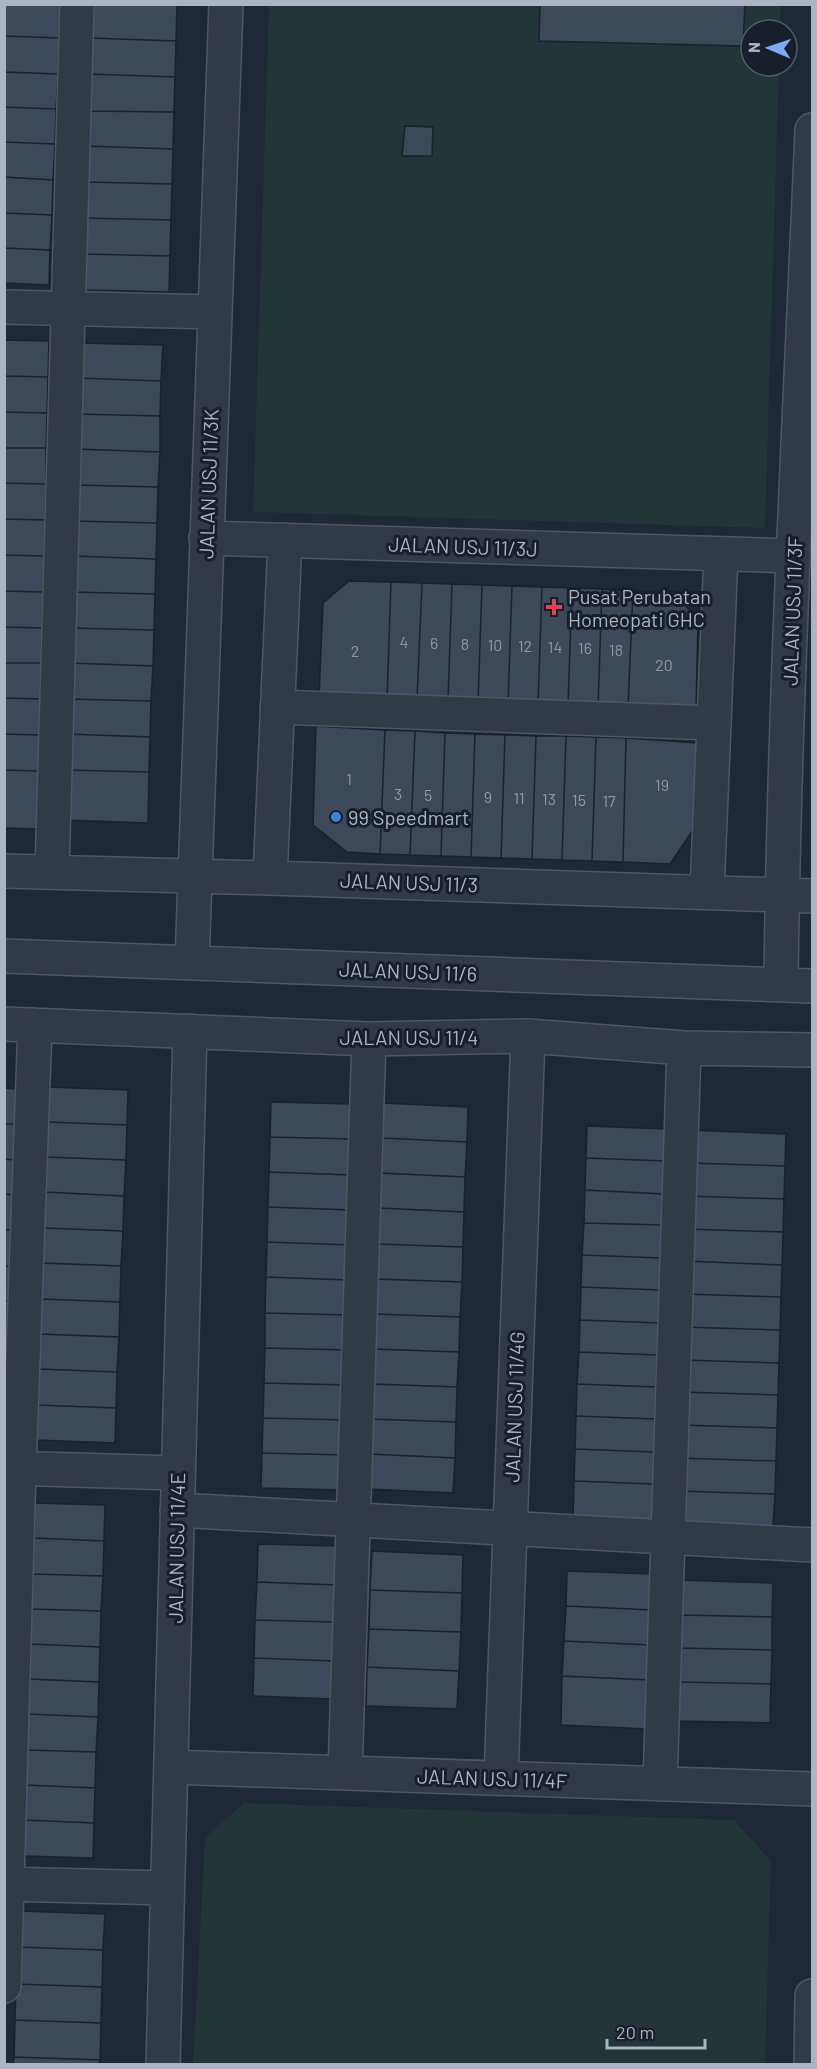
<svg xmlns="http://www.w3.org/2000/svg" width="817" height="2069" font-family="Barlow,sans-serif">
	<rect width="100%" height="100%" fill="#1f2835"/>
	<path fill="#223537" d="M269,5H781L780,30H751V66H779L765,528L253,512Z
		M244,1803L734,1820L771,1861L765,2064H193L205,1838Z"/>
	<path fill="#3d4858" stroke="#1a212c" stroke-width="1.5" d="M4,4H61L59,38L4,36Z
		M90,4L177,5L176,41L90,38Z
		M540,4H745L743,46L539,41Z
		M4,36L59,38L58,74L4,72Z
		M90,38L176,41L175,77L88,74Z
		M4,72L58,74L56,109L4,107Z
		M88,74L175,77L174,112L88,111Z
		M4,107L56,109L55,144L4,142Z
		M88,111L174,112L173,149L86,146Z
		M405,126L433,127L432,156H402Z
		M4,142L55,144L53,180L4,177Z
		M86,146L173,149L172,184L86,182Z
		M4,177L53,180L52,215L4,213Z
		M86,182L172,184L171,220L84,218Z
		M4,213L52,215L50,250L4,248Z
		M84,218L171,220L170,256L84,254Z
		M4,248L50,250L49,285L4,283Z
		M84,254L170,256L169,292L83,290Z
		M4,340L49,341L48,377L4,376Z
		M79,343L163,345L161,381L78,378Z
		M4,376L48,377L47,413L4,412Z
		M78,378L161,381L160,416L76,414Z
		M4,412L47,413L46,448H4Z
		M76,414L160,416V452L75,449Z
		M4,448H46V484L4,483Z
		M75,449L160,452L158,487L74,485Z
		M4,483L46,484L45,520L4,519Z
		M74,485L158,487L157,523L73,521Z
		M4,519L45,520L44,556L4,555Z
		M73,521L157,523L156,559L72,556Z
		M4,555L44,556L43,592L4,591Z
		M72,556L156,559L155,594L71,592Z
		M349,581L391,582L387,699L319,697L323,603Z
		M391,582L422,583L417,700L387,699Z
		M422,583L452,584L448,701L417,700Z
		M452,584L482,585L478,702L448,701Z
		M482,585L512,586L508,703L478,702Z
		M512,586L542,587L538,704L508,703Z
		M542,587L572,588L568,706L538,704Z
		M572,588L602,589L598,707L568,706Z
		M602,589L633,591L628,708L598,707Z
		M4,591L43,592L42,628L4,627Z
		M633,591L673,592L698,620L696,710L628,708Z
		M71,592L155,594L154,630L70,628Z
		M4,627L42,628L41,663H4Z
		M70,628L154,630L153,666L69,663Z
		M4,663H41L40,699L4,698Z
		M69,663L153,666L151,701L68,699Z
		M4,698L40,699L39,735L4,734Z
		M68,699L151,701L150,737L66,734Z
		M316,726L385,730L380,854L347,852L313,825Z
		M385,730L415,731L410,855L380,854Z
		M415,731L445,733L441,856L410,855Z
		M445,733L475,734L471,857L441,856Z
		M4,734L39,735V771L4,770Z
		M66,734L150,737L149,772L65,770Z
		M475,734L505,735L501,858L471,857Z
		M505,735L536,736L532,859L501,858Z
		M536,736H566L562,860L532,859Z
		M566,736L596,737L592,861L562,860Z
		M596,737L626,738L623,862L592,861Z
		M626,738L699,743L697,824L670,864L623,862Z
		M4,770L39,771L37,829L4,828Z
		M65,770L149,772L148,823L63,820Z
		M49,1087L128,1090L127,1125L47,1122Z
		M4,1088L17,1089L16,1124H4Z
		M271,1102L353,1104V1139L270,1137Z
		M383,1103L468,1107L467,1142L382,1138Z
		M47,1122L127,1125L126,1160L46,1157Z
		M4,1124H16L15,1160L4,1159Z
		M587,1126L666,1129L665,1161L586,1158Z
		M689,1130L786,1134L785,1166L688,1163Z
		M270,1137L353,1139L351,1175L269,1172Z
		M382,1138L467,1142L465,1177L380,1173Z
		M46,1157L126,1160L124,1196L44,1192Z
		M586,1158L665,1161L664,1194L585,1190Z
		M4,1159L15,1160L14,1195L4,1194Z
		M688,1163L785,1166L784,1199L687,1196Z
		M269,1172L351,1175V1210L268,1207Z
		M380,1173L465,1177L464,1212L379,1208Z
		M585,1190L664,1194L663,1225L584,1223Z
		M44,1192L124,1196L123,1231L43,1228Z
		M4,1194L14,1195L12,1230H4Z
		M687,1196L784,1199L783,1232L686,1229Z
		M268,1207L351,1210L350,1245L267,1242Z
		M379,1208L464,1212L463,1247L378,1244Z
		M584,1223L663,1225L661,1258L582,1255Z
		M43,1228L123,1231L121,1266L42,1263Z
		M686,1229L783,1232L782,1265L685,1261Z
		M4,1230H12L11,1266H4Z
		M267,1242L350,1245L349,1280L266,1277Z
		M378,1244L463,1247L462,1282L376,1279Z
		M582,1255L661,1258L660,1290L581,1287Z
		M685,1261L782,1265L781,1297L684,1294Z
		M42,1263L121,1266L120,1302L41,1299Z
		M4,1266H11L10,1301H4Z
		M266,1277L349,1280L348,1315L265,1313Z
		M376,1279L462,1282L460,1317L375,1314Z
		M581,1287L660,1290L659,1323L580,1320Z
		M684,1294L781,1297L780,1330L683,1327Z
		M41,1299L120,1302L119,1337L39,1334Z
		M4,1301H10L9,1337L4,1336Z
		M265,1313L348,1315L347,1350L265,1348Z
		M375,1314L460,1317L459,1352L373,1349Z
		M580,1320L659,1323L657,1355L579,1352Z
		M683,1327L780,1330L779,1363L682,1360Z
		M39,1334L119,1337L117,1372L38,1369Z
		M4,1336L9,1337L8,1372H4Z
		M265,1348L347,1350V1385L264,1383Z
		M373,1349L459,1352L457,1387L372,1384Z
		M579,1352L657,1355L656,1387L577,1384Z
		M682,1360L779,1363L778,1395L681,1392Z
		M38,1369L117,1372L116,1408L37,1405Z
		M264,1383L347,1385L346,1420L263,1418Z
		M372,1384L457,1387L456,1422L371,1419Z
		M577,1384L656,1387L655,1419L576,1416Z
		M681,1392L778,1395L777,1428L680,1425Z
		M37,1405L116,1408L115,1443L35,1440Z
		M576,1416L655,1419L654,1452L575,1449Z
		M263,1418L346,1420L345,1455L262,1453Z
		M371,1419L456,1422L455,1458L369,1454Z
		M680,1425L777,1428L776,1461L679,1458Z
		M575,1449L654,1452L653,1484L574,1481Z
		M262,1453L345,1455L344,1490L261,1488Z
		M369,1454L455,1458L453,1493L368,1489Z
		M679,1458L776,1461L775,1494L678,1491Z
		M574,1481L653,1484L652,1521L573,1518Z
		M678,1491L775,1494L773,1526L677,1524Z
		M35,1503L105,1505L104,1541L34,1538Z
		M34,1538L104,1541L103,1576L33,1574Z
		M258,1544L337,1546L336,1585L257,1582Z
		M372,1551L463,1555L462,1593L370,1590Z
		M567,1571L654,1574L652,1610L566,1606Z
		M33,1574L103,1576L101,1611L32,1609Z
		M680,1580L773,1583L772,1617L680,1615Z
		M257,1582L336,1585L334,1622L255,1620Z
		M370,1590L462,1593L461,1632L369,1629Z
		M566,1606L652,1610L651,1645L564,1641Z
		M32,1609L101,1611L100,1647L30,1644Z
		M680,1615L772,1617V1650L678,1648Z
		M255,1620L334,1622L333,1661L254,1658Z
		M369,1629L461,1632L459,1671L367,1667Z
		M564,1641L651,1645L649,1680L562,1676Z
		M30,1644L100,1647L99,1682L29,1679Z
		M678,1648L772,1650L771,1684L678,1682Z
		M254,1658L333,1661L332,1699L253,1696Z
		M367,1667L459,1671L457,1709L366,1706Z
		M562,1676L649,1680L647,1729L561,1725Z
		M29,1679L99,1682L98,1717L28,1714Z
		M678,1682L771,1684L770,1723L677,1721Z
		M28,1714L98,1717L96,1752L27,1750Z
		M27,1750L96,1752L95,1788L25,1785Z
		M25,1785L95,1788L94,1823L24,1820Z
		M24,1820L94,1823L93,1858L23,1856Z
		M19,1911L105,1914L103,1950L18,1947Z
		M18,1947L103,1950L102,1987L16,1984Z
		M16,1984L102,1987L101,2023L15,2020Z
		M15,2020L101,2023L100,2060L14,2057Z
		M14,2057L100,2060L99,2064H13Z"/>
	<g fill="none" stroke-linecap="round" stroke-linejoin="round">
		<defs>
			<path id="minor" d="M4,307L214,312
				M206,538L794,556
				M277,707L714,723
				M4,871L270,878L812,896
				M52,872L77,4
				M270,878L285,540
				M707,892L721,554
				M4,956L812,986
				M192,963L226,4
				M781,985C784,700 800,415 812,130
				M4,1024L369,1039L528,1036L684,1048L812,1050
				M4,1468L178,1473
				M177,1510L812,1545
				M171,1767L812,1789
				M345,1773L369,1039
				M501,1778L528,1036
				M660,1784L684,1048
				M4,1884L167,1888
				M4,1986L19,1469L35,1025
				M163,2064L190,1031
				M811,2064L812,1996"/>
		</defs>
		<use href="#minor" stroke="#505764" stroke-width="36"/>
		<use href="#minor" stroke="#323a46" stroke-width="33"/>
	</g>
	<path fill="#e0444e" stroke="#181f2a" stroke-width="2" d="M551 598h6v6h6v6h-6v6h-6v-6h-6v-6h6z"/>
	<circle fill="#3f7fe0" stroke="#181f2a" stroke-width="2" cx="336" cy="817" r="6"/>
	<g text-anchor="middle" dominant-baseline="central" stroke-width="6" stroke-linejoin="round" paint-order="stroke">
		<g font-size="16" fill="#9099a8">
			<text x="404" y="641">4</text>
			<text x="434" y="642">6</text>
			<text x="465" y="643">8</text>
			<text x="495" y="644">10</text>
			<text x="525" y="645">12</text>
			<text x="555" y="646">14</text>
			<text x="585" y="647">16</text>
			<text x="616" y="649">18</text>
			<text x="355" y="650">2</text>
			<text x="664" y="664">20</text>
			<text x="349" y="778">1</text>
			<text x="662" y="784">19</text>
			<text x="398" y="793">3</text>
			<text x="428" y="794">5</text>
			<text x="488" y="796">9</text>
			<text x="519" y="797">11</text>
			<text x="549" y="798">13</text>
			<text x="579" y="799">15</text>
			<text x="609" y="800">17</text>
		</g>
		<g font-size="20" fill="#acb4c3" stroke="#181f2a">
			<text transform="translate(208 484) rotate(-88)">JALAN USJ 11/3K</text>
			<text transform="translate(463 546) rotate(2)">JALAN USJ 11/3J</text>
			<text transform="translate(792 611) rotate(-88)">JALAN USJ 11/3F</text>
			<text transform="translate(409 882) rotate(2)">JALAN USJ 11/3</text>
			<text transform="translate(408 971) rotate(2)">JALAN USJ 11/6</text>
			<text x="409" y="1037">JALAN USJ 11/4</text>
			<text transform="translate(514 1407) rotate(-88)">JALAN USJ 11/4G</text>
			<text transform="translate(176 1548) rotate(-89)">JALAN USJ 11/4E</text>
			<text transform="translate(492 1778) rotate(2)">JALAN USJ 11/4F</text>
		</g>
		<g font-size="20" fill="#acb4c3" stroke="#181f2a" text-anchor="start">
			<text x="568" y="596">Pusat Perubatan<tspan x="568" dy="23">Homeopati GHC</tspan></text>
			<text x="348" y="817">99 Speedmart</text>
		</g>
	</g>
	<rect width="817" height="2069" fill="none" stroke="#acb4c3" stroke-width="12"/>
	<g transform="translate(769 48) rotate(272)"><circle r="28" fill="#181f2a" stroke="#535b67" stroke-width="1.5"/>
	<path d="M0-4.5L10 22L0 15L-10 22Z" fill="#7da9f7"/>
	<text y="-9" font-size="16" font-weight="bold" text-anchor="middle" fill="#acb4c3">N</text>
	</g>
	<path d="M607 2039v9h98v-9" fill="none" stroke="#acb4c3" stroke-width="3"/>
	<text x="616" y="2039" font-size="18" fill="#acb4c3" stroke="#181f2a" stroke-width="4.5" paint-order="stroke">20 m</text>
</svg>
